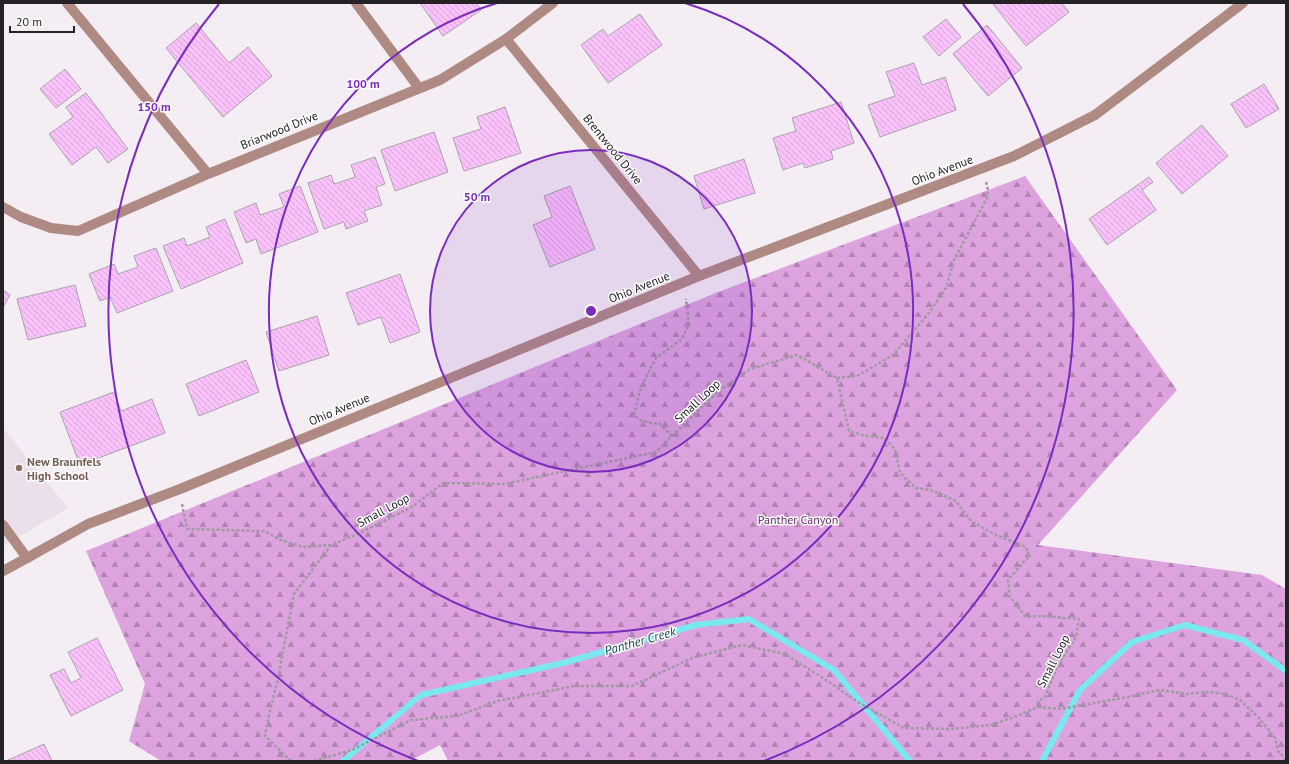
<svg xmlns="http://www.w3.org/2000/svg" width="1289" height="764" font-family="'PT Sans',sans-serif">
	<defs>
		<pattern id="forest-firs" width="22" height="20" patternUnits="userSpaceOnUse"><rect width="22" height="20" fill="#dca3de"/><path d="M5 1l3.5 6h-7zM16 11l3.5 6h-7z" fill="#b284b4"/></pattern>
		<pattern id="building-back-hatch" width="6" height="6" patternUnits="userSpaceOnUse"><rect width="6" height="6" fill="#fcc2fe"/><path d="M-1 5l2 2M0 0l6 6M5-1l2 2" fill="none" stroke="#d8a6da"/></pattern>
	</defs>
	<rect width="100%" height="100%" fill="#f4eef4"/>
	<path fill="#eadfeb" d="M3,428L68,508L3,546Z"/>
	<path fill="url(#forest-firs)" d="M1025,176L1177,390L1038,545L1262,575L1286,589V761H448L440,745L410,761H161L129,741L145,684L86,551L713,294Z"/>
	<g fill="none" stroke-linecap="round" stroke-linejoin="round">
		<path stroke="#7ae8f0" stroke-width="6" d="M343,761L421,695L563,663L696,625L749,619L834,670L910,761
			M1042,761L1080,690L1132,642L1185,625L1243,640L1286,671"/>
	</g>
	<path fill="url(#building-back-hatch)" stroke="#a9a3a9" d="M420,3H476L481,10L443,36Z
		M995,3H1062L1069,12L1026,46L993,4Z
		M640,14L662,45L608,83L581,45L603,29L608,36Z
		M946,19L961,37L939,56L923,37Z
		M196,23L229,63L248,47L272,76L223,117L166,48Z
		M987,25L1022,68L988,96L953,54Z
		M914,63L922,85L945,77L956,110L880,137L868,105L895,96L886,72Z
		M65,69L81,89L56,108L40,89Z
		M1264,84L1279,109L1246,128L1231,104Z
		M86,93L128,149L108,163L96,147L72,165L49,134L73,117L66,107Z
		M841,102L854,143L831,151L833,159L805,168L803,163L783,170L773,138L796,131L792,118Z
		M505,107L521,153L464,171L453,138L481,129L477,117Z
		M1202,125L1228,156L1182,194L1156,163Z
		M434,132L448,172L395,191L381,150Z
		M375,157L385,184L376,187L382,205L364,211L368,221L346,229L344,222L324,229L308,183L331,175L334,184L355,177L351,165Z
		M744,159L755,193L704,209L694,176Z
		M1149,177L1153,182L1142,190L1156,210L1107,245L1089,219Z
		M300,186L318,232L261,254L256,239L246,243L234,212L256,203L260,215L284,207L279,194Z
		M570,186L595,249L550,267L533,225L552,217L544,196Z
		M225,219L243,263L181,289L163,246L184,238L187,246L210,237L206,227Z
		M156,248L173,291L117,313L110,297L100,301L89,274L114,264L118,274L138,267L134,256Z
		M400,274L420,332L390,343L381,317L358,325L346,293Z
		M75,285L86,326L28,340L17,299Z
		M3,290L10,295L3,307Z
		M317,316L329,355L279,371L266,332Z
		M246,360L259,392L199,416L186,384Z
		M114,392L121,411L152,399L165,433L80,465L60,412Z
		M97,638L123,690L71,716L50,675L64,669L71,683L81,678L68,652Z
		M44,744L52,761H6Z"/>
	<g fill="none" stroke-linecap="round" stroke-linejoin="round">
		<path stroke="#a09ba0" stroke-width="2.5" stroke-dasharray="3 2" stroke-linecap="butt" d="M837,378L857,376L893,355L928,314L946,288L954,260L987,198L988,190L986,182
			M672,436L660,424L651,423L640,420L634,415L641,387L656,358L682,339L689,324L686,299
			M182,504L187,529L264,531L281,540L303,547L331,545
			M1038,707L1060,709L1128,697L1160,690L1187,694L1207,692L1225,694L1240,700L1260,719L1275,738L1278,751L1286,760
			M291,761L265,736L269,715L277,683L294,594L331,545L362,532L412,507L443,483L504,484L656,452L716,393L750,369L797,355L837,378L849,431L862,435L884,438L895,449L900,473L916,488L931,490L956,501L971,521L996,535L1026,547L1029,556L1008,580L1010,597L1026,617L1041,616L1079,619L1076,637L1058,665L1045,697L1038,701V707
			M314,761L352,750L411,720L457,716L498,701L574,686H632L692,658L742,645L785,654L829,682L858,702L904,728L951,729L991,725L1017,716L1038,707"/>
		<path stroke="#af8a83" stroke-width="10" d="M3,525L27,558"/>
		<path stroke="#af8a83" stroke-width="10" d="M67,3L208,174
			M356,3L419,88
			M506,39L699,276
			M3,207L21,217L51,228L78,231L208,174L440,80L506,39L553,3
			M3,571L27,558L88,524L180,489L699,276L1014,156L1095,115L1243,3"/>
	</g>
	<circle cx="591" cy="311" r="161" fill="#7b2cbf" fill-opacity=".12"/>
	<g fill="none" stroke="#7b2cbf" stroke-width="2">
		<circle cx="591" cy="311" r="161"/>
		<path d="M685 3A322 322 0 1 1 497 3"/>
		<path d="M418 761A482 482 0 0 1 219 4M963 4A482 482 0 0 1 764 761"/>
	</g>
	<circle fill="#8d6e63" stroke="#fefdfe" stroke-width="1.5" cx="19" cy="468" r="4"/>
	<g text-anchor="middle" dominant-baseline="central" stroke-width="3" stroke-linejoin="round" paint-order="stroke">
		<g font-size="12" fill="#242225" stroke="#fefdfe">
			<text transform="translate(279 130) rotate(-22)">Briarwood Drive</text>
			<text transform="translate(613 149) rotate(51)">Brentwood Drive</text>
			<text transform="translate(942 170) rotate(-21)">Ohio Avenue</text>
			<text transform="translate(639 287) rotate(-22)">Ohio Avenue</text>
			<text transform="translate(697 401) rotate(-43)">Small Loop</text>
			<text transform="translate(339 409) rotate(-23)">Ohio Avenue</text>
			<text transform="translate(383 510) rotate(-28)">Small Loop</text>
			<text transform="translate(1053 661) rotate(-63)">Small Loop</text>
		</g>
		<g font-size="12" font-weight="bold" fill="#785e54" stroke="#fefdfe" text-anchor="start">
			<text x="27" y="461">New Braunfels<tspan x="27" dy="14">High School</tspan></text>
		</g>
		<g font-size="12" fill="#6c2a70" stroke="#fefdfe">
			<text x="798" y="519">Panther Canyon</text>
		</g>
		<g font-size="13" font-style="italic" fill="#17494d" stroke="#fefdfe">
			<text transform="translate(640 641) rotate(-16)">Panther Creek</text>
		</g>
	</g>
	<circle cx="591" cy="311" r="6" fill="#7b2cbf" stroke="#fefdfe" stroke-width="2"/>
	<g font-size="12" text-anchor="middle" font-weight="bold" fill="#7b2cbf" stroke="#fefdfe" stroke-width="3" stroke-linejoin="round" paint-order="stroke">
		<text x="363" y="88">100 m</text>
		<text x="154" y="111">150 m</text>
		<text x="477" y="201">50 m</text>
	</g>
	<rect width="1289" height="764" fill="none" stroke="#242225" stroke-width="8"/>
	<path d="M10 26v6h64v-6" fill="none" stroke="#242225" stroke-width="2"/>
	<text x="16" y="26" font-size="12" fill="#242225" stroke="#fefdfe" stroke-width="3" paint-order="stroke">20 m</text>
</svg>
